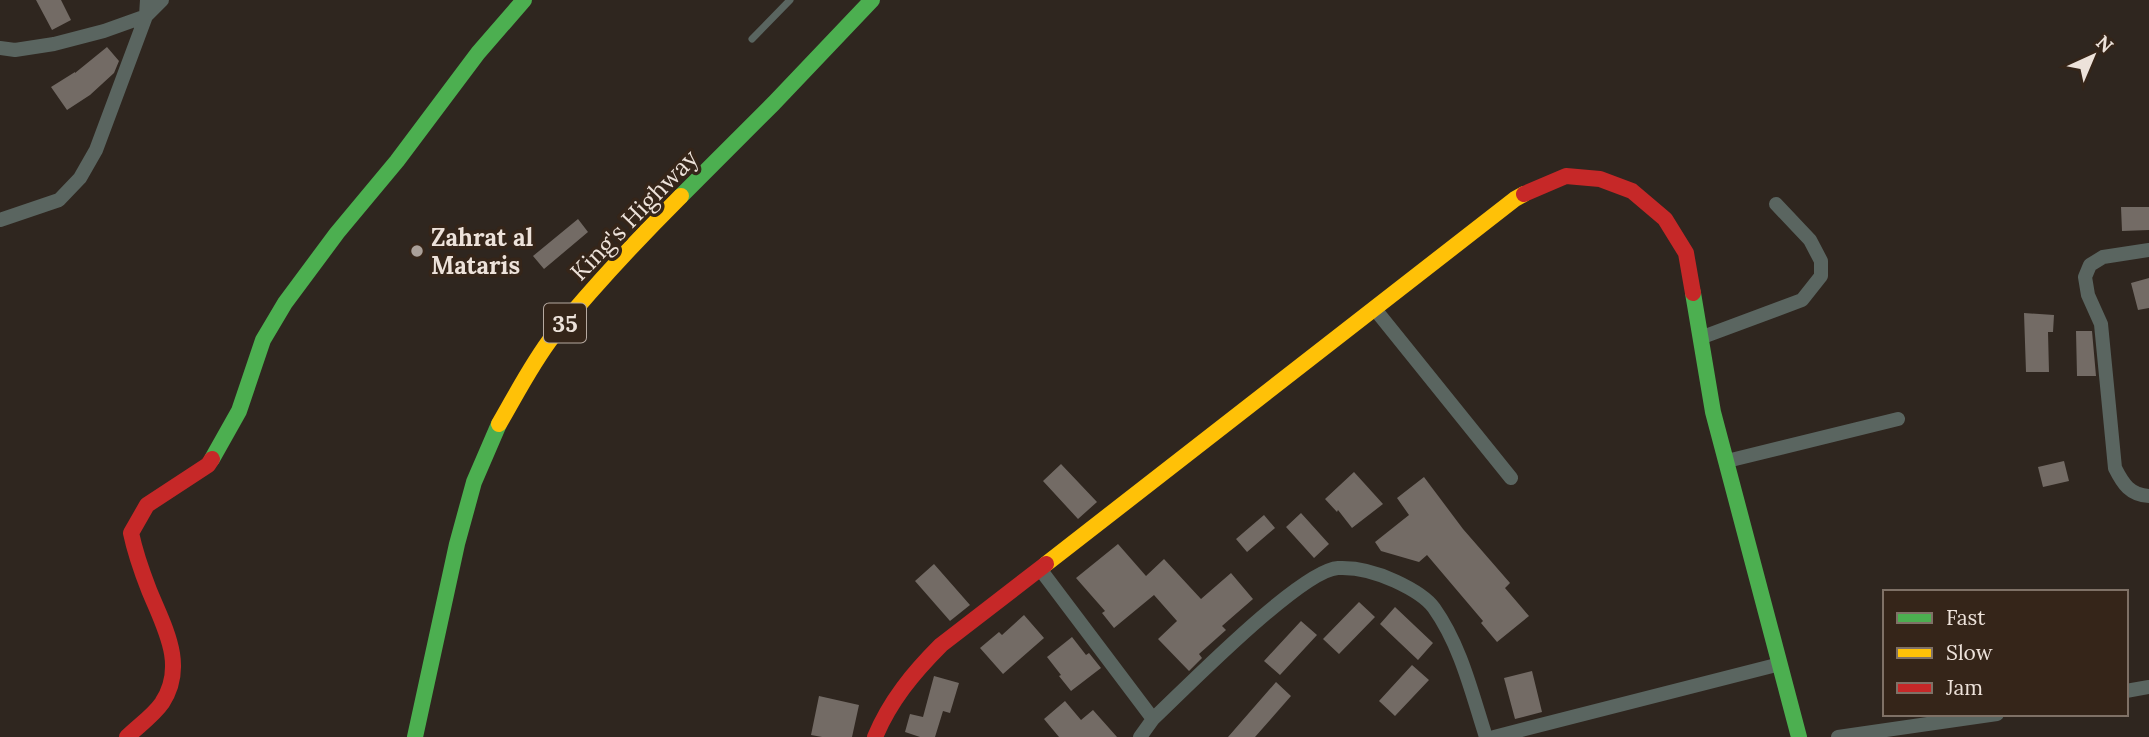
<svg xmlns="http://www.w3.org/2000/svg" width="2149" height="737" font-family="Lora,serif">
	<rect width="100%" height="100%" fill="#2f261f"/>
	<path fill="#736b65" d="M36,0H61L71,20L52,30Z
		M107,47L119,61L114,73L90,95L67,110L51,87L75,72V73Z
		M2121,207H2149V230L2122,231Z
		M578,219L588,232L544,269L533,256Z
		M2149,278V308L2138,310L2131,283Z
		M2024,313L2054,315L2053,332H2048L2049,372H2026Z
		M2076,331H2092L2096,376H2077Z
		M2064,461L2069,481L2043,487L2038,467Z
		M1061,464L1097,502L1078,519L1043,481Z
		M1354,472L1383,504L1352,528L1338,510L1337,512L1325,499Z
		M1424,477L1463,529L1510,583L1505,588L1529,616L1497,642L1481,623L1483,621L1427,555L1419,562L1381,551L1375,542L1409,515L1397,498Z
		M1301,513L1329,544L1314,558L1286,527Z
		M1264,515L1275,528L1247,552L1236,539Z
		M1118,544L1146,576L1164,559L1201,599L1231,573L1253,599L1222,626L1226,630L1199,654L1202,658L1189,671L1158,639L1177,621L1154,595L1114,628L1102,613L1105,611L1076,578Z
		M934,564L970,605L950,621L915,581Z
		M1359,602L1375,617L1339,654L1323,639Z
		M1395,607L1433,643L1418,660L1380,624Z
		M1024,615L1044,638L1003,674L980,648L999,632L1002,635Z
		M1301,621L1317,635L1280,675L1264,661Z
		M1072,637L1086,655L1089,653L1101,668L1071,691L1059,676L1061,675L1047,657Z
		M1412,665L1429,680L1395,716L1379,701Z
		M1532,671L1542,712L1515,719L1504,678Z
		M934,676L959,683L950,713L943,711L935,737H920L905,732L910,714L923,717Z
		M1276,682L1291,696L1255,737H1228Z
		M819,696L859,705L852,737H822L811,735Z
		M1065,701L1081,720L1093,710L1117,737H1059L1044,719Z"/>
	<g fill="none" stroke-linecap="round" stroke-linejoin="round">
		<path stroke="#5a6560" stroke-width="7" d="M752,39L790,0"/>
		<path stroke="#5a6560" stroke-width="14" d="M0,48L15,50L54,44L104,31L146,16L162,0
			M0,220L59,200L80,178L96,150L146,16L147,0
			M2149,250L2103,257L2090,265L2085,277L2088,295L2101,324L2115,468C2123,484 2130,495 2149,496
			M1374,308L1511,478
			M1700,338L1802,300L1821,276V261L1810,240L1776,204
			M1727,461L1898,419
			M1040,569L1153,719
			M2126,691L2149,687
			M1140,737L1153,719C1185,689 1301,570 1338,568C1358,567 1378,573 1395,581C1408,587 1426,597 1434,608C1461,646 1472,694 1486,737
			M1494,737L1780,664
			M1838,737L1997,714"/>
		<path stroke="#4caf50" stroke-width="16" d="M681,196L774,103L872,0
			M1693,293L1713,412L1799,737
			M212,459L239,411L263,340L285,303L337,233L397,161L478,53L524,0
			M415,737L457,544L474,482L499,424"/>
		<path stroke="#ffc107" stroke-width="16" d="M499,424C516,395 532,363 553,336C593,287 636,241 681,196
			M1046,564L1515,199L1524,194"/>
		<path stroke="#c62828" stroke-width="16" d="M1524,194L1566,176L1600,179L1632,191L1665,219L1686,253L1693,293
			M127,737C138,726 153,716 162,703C187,665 164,627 149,590C142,572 135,552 131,533L147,505L208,465L212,459
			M875,737C890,701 913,673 941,645L1046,564"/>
	</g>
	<circle fill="#aaa099" stroke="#352519" stroke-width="2.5" cx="417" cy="251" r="7"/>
	<g text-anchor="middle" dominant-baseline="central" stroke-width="7" stroke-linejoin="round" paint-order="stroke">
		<rect fill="#352519" stroke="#b6a9a0" stroke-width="2" x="544" y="303.5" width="42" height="39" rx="5"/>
		<g font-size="23" font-weight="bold" fill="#ede2da">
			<text x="565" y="323">35</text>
		</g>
		<g font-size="24" fill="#ede2da" stroke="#352519">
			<text transform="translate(634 215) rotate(-46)">King's Highway</text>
		</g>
		<g font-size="24" font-weight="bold" fill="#ede2da" stroke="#352519" text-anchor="start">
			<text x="431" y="237">Zahrat al<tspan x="431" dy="28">Mataris</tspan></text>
		</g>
	</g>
	<rect x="1883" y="590" width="245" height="126" fill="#352519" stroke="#7f7166" stroke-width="2"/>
	<rect x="1897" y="613" width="35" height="10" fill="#4caf50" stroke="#7f7166" stroke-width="2"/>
	<text x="1946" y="625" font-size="21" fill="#ede2da">Fast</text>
	<rect x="1897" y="648" width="35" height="10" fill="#ffc107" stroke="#7f7166" stroke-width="2"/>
	<text x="1946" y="660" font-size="21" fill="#ede2da">Slow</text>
	<rect x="1897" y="683" width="35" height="10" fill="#c62828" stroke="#7f7166" stroke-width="2"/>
	<text x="1946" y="695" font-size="21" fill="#ede2da">Jam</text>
	<g transform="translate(2093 56) rotate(44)" stroke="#352519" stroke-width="5" paint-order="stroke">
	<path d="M0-5L12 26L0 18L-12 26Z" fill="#ede2da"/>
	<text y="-10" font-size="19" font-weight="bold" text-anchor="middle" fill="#ede2da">N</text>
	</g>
</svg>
